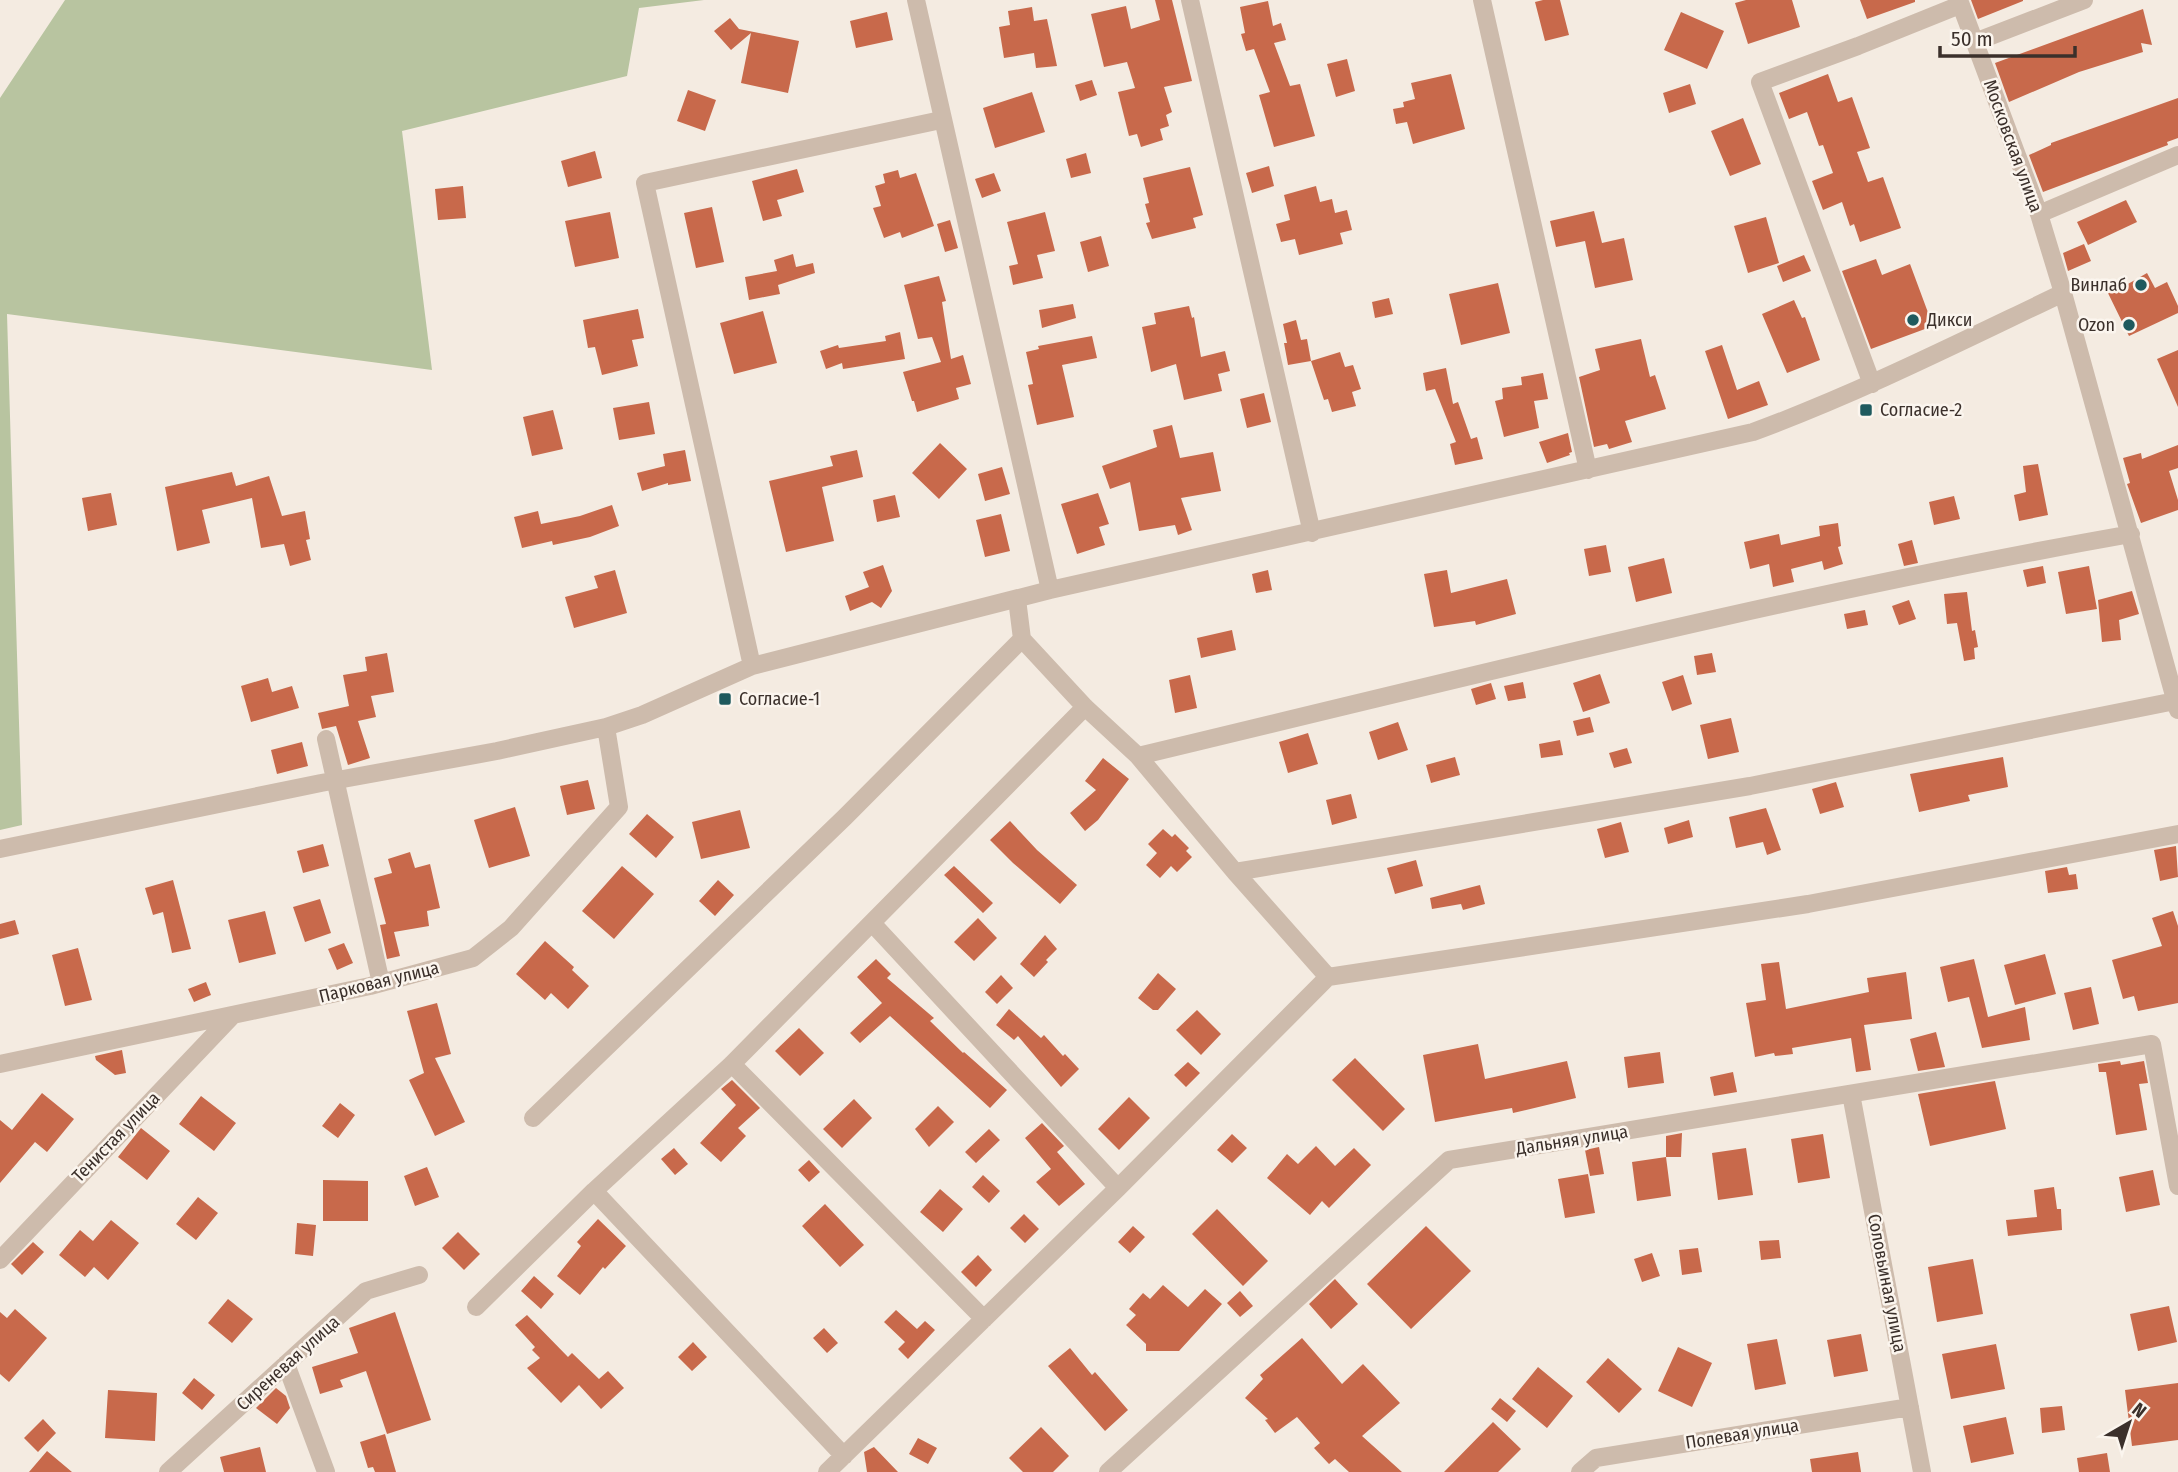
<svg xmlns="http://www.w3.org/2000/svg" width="2178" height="1472" font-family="'Fira Sans Condensed',sans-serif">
	<rect width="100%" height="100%" fill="#f4ebe1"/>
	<path fill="#b8c4a0" d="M65,0H704L639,8L627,76L402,131L432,370L7,314L22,825L0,830V98Z"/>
	<path fill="#c8694b" d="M1155,0H1172L1192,81L1164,87L1172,112L1166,115L1169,126L1160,129L1163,140L1141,147L1137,134L1129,136L1118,92L1135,88L1127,62L1104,67L1091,14L1126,6L1131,29L1160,20Z
		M1543,0H1560L1569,35L1545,41L1535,2Z
		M1746,0H1792L1800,27L1748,44L1735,3Z
		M1860,0H1915V2L1867,19Z
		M1971,0H2023V1L1978,19Z
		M1268,1L1273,26L1281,23L1286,40L1274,43L1290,86L1300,84L1315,136L1274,147L1259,95L1270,92L1254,49L1246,51L1241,34L1245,33L1240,7Z
		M1032,7L1034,21L1047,19L1057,66L1036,68L1034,53L1004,58L999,27L1010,25L1008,11Z
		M2143,9L2152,45L2141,43L2143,52L2079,72L2009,102L1995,63Z
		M887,12L893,40L856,48L850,21Z
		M1681,12L1724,31L1707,69L1664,50Z
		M730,18L739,29L799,41L788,93L741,83L751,33L731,50L714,31Z
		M1347,59L1355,91L1336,97L1327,64Z
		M1451,74L1465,129L1413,144L1407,122L1396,124L1393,109L1404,107L1403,102L1415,99L1411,83Z
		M1828,74L1838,102L1852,97L1870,148L1857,152L1868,182L1883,177L1901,228L1860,242L1854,224L1850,226L1842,202L1823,210L1812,181L1833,173L1823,145L1819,146L1807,112L1789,119L1779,93Z
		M1092,80L1097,95L1080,101L1075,85Z
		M1690,84L1696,104L1669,113L1663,93Z
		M688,90L716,100L705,131L677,121Z
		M1032,92L1045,132L995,148L983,108Z
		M2178,98V138L2167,142L2168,145L2043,192L2029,155L2051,145V143Z
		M1743,118L1761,164L1730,176L1711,131Z
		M595,151L602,178L568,187L561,161Z
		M1086,153L1091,173L1071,178L1066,159Z
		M1269,166L1274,186L1252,193L1246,173Z
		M1190,167L1203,215L1193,218L1196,228L1152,239L1146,223L1150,222L1145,204L1149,203L1143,178Z
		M797,169L804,192L777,200L782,216L763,221L752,181Z
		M898,170L900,178L916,173L934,226L902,238L900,232L884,238L873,208L881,206L875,186L885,183L883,174Z
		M994,173L1001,191L982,198L975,179Z
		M463,186L466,218L438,220L435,189Z
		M1316,186L1320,202L1332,199L1335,213L1347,210L1352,230L1340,233L1343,244L1299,255L1295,239L1281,242L1276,224L1290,220L1284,195Z
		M2126,200L2137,222L2088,245L2077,222Z
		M712,207L724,262L696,268L684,213Z
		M1594,211L1602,243L1624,238L1633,280L1595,288L1585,241L1556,247L1550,221Z
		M610,212L619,258L575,267L565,221Z
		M1045,212L1055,251L1037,255L1043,278L1013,285L1009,266L1018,264L1007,222Z
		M1766,217L1779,263L1748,273L1734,226Z
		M950,220L958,248L945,252L937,224Z
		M1101,236L1109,266L1088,272L1080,242Z
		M2084,244L2091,261L2068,271L2063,253Z
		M793,254L796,267L813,263L815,273L778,285L780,294L749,300L745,277L777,271L774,260Z
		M1804,255L1811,271L1783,282L1777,266Z
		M1876,259L1882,275L1910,264L1933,326L1871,349L1842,271Z
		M2147,273L2155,288L2167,282L2178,306V313L2129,336L2105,287L2118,281L2121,288Z
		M939,276L946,301L942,302L951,359L963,355L971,384L956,388L959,399L917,412L914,401H912L903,372L941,362L932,337L918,339L904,285Z
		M1498,283L1510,333L1461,345L1449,294Z
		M1389,298L1393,314L1375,318L1372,302Z
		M1794,300L1802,318L1805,317L1820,360L1787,373L1762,314Z
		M1073,304L1076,318L1042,328L1039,310Z
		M1189,306L1192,318L1194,317L1201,357L1225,351L1230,371L1218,374L1222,391L1184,400L1176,364L1151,372L1142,327L1156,324L1154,313Z
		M638,309L644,338L632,340L638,366L602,375L595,347L588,348L583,320Z
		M763,311L777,363L734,374L720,323Z
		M1296,320L1301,340L1307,339L1311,361L1288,365L1284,343H1287L1283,324Z
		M900,332L905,359L843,369L842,363L826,369L820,351L838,345L839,348L886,341L885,336Z
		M1092,336L1097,358L1062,365L1074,417L1037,425L1028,385L1033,384L1026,352L1039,349L1038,346Z
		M1641,339L1650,377L1655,375L1666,409L1625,421L1632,442L1609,449L1607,444L1594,447L1579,377L1600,370L1595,349Z
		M1722,345L1737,390L1759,381L1768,405L1728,419L1705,351Z
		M2178,350V407L2157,359Z
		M1340,352L1345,367L1353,365L1361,389L1352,392L1356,406L1332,412L1328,399L1324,400L1311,361Z
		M1446,368L1453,404L1458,402L1471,439L1477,437L1483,459L1455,465L1450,444L1456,442L1435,389L1426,391L1423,373Z
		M1543,373L1548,399L1534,401L1539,428L1504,437L1495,401L1503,399L1502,388L1522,385L1521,377Z
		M1264,393L1271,422L1247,428L1240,399Z
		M649,402L655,434L619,440L613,408Z
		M553,410L563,449L532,456L523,417Z
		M1172,425L1180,458L1213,452L1221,491L1181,498L1192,530L1178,535L1175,525L1139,531L1130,482L1110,489L1102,466L1157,447L1153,430Z
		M1568,433L1572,452L1569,453L1570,455L1547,463L1539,442Z
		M940,443L967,469L939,499L912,473Z
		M2178,445V468L2169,471L2178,500V510L2141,523L2127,484L2130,483L2123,458L2141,453L2142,459Z
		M685,450L691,481L668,485V483L642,491L637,473L665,466L663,454Z
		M857,450L863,477L822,487L834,541L786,552L769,481L833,466L830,456Z
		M2038,464L2048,515L2019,521L2014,495L2026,492L2023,466Z
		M1002,467L1010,494L985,501L978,474Z
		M232,472L236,486L269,476L282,516L305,511L310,539L306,540L311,560L290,566L284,544L261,548L252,498L202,510L210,543L177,551L165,487Z
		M111,493L117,525L88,531L82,498Z
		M1098,493L1109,524L1099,527L1105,545L1077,554L1061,504Z
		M895,495L900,517L877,522L873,500Z
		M1954,496L1960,519L1934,525L1929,502Z
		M612,505L619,526L590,537L553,545L552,541L522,548L514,517L538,511L541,524L580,516Z
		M1001,514L1010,551L985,557L976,520Z
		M1838,523L1841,546L1838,547L1843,564L1824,570L1822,561L1791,569L1794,582L1773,587L1769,564L1750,569L1744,542L1779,534L1781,545L1820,536L1819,526Z
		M1912,540L1918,563L1904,566L1898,544Z
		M1606,545L1611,572L1589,576L1584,549Z
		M1664,558L1672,593L1636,602L1628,567Z
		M883,565L892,591L881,608L872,602L850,611L845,596L869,587L863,572Z
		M2043,566L2046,583L2027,587L2023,570Z
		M2089,566L2097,609L2066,614L2058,572Z
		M615,570L627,613L574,628L565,597L598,588L594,576Z
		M1268,570L1272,590L1256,593L1252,574Z
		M1447,570L1451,593L1507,579L1516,614L1476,625L1475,621L1434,627L1424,574Z
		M2132,591L2139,614L2119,620L2121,640L2102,642L2098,600Z
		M1967,592L1972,631L1975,630L1978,647L1974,648L1975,659L1964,661L1957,623L1947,624L1944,594Z
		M1909,600L1916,619L1899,625L1892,606Z
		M1865,610L1868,625L1847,629L1844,614Z
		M1232,630L1236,650L1201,658L1197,638Z
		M387,653L394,692L371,696L376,717L358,721L370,758L348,765L336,726L322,729L318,713L349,706L343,675L367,671L365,657Z
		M1712,653L1716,672L1697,675L1694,656Z
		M1600,674L1610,703L1583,712L1573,683Z
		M1190,675L1197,708L1175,713L1169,680Z
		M1683,675L1692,704L1672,711L1662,682Z
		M268,678L272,692L292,686L299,708L251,722L241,686Z
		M1523,682L1526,698L1508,701L1504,686Z
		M1491,683L1496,699L1476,705L1471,689Z
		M1590,717L1594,732L1577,736L1573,721Z
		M1731,718L1739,752L1708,759L1700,725Z
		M1398,722L1408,750L1378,760L1369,732Z
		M1308,733L1318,764L1288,773L1279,742Z
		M1560,740L1563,755L1541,758L1539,744Z
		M302,742L308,766L277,774L271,750Z
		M1627,748L1632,763L1614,768L1609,753Z
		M1455,757L1460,775L1431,783L1426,765Z
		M2003,757L2008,787L1968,795L1970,801L1919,812L1910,774Z
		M1103,758L1129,779L1098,820L1085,831L1070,813L1096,790L1085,781Z
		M588,780L595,809L567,815L560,786Z
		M1836,782L1844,807L1820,814L1812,789Z
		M1351,794L1357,818L1332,825L1326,800Z
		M515,807L530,856L489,868L474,820Z
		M1766,808L1781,850L1767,855L1763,842L1736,848L1729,817Z
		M740,810L750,848L701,859L692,822Z
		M647,814L674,837L656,858L629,834Z
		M1689,820L1693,837L1668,844L1664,828Z
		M1010,821L1037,850L1077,885L1060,904L1013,863L990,840Z
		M1621,822L1629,852L1605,858L1597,829Z
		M1163,829L1172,837L1175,834L1189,848L1186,851L1192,857L1177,872L1171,866L1160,878L1146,865L1157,853L1148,844Z
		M323,844L329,866L303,873L297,851Z
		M2176,846L2178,877L2160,881L2154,850Z
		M410,852L415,868L430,864L440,908L427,911L429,926L394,932L400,956L387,959L380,925L386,924L374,878L392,873L388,859Z
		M1416,860L1423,886L1395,894L1387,868Z
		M622,866L654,894L614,939L582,911Z
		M954,866L993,903L983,913L944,875Z
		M2067,867L2069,875L2076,874L2078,889L2048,893L2045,871Z
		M173,880L191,949L172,953L163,912L153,915L145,888Z
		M718,880L734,895L715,916L699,901Z
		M1480,885L1485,904L1463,910L1461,904L1432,909L1430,898Z
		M320,899L331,933L305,942L293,907Z
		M265,911L276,954L239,963L228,920Z
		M2173,911L2178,926V1003L2138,1011L2134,996L2123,999L2112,960L2162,946L2152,918Z
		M978,918L997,938L974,961L954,942Z
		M15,920L19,934L0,939V924Z
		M1045,935L1057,949L1046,960L1048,962L1034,977L1020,964Z
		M545,941L574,967L572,970L589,986L568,1009L551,993L545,1000L516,974Z
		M344,943L353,963L337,970L328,949Z
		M78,948L92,1000L65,1006L52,955Z
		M2045,954L2056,994L2015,1005L2004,965Z
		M876,959L891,974L887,978L934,1018L930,1021L963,1053L964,1052L1007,1090L990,1108L890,1016L860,1043L850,1033L882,1003L857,977Z
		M1974,959L1988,1017L2025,1007L2030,1040L1982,1048L1969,997L1948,1002L1940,967Z
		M1779,962L1786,1009L1869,992L1867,978L1906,972L1912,1019L1864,1025L1871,1070L1856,1072L1851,1038L1792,1048L1793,1054L1775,1056L1774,1053L1755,1057L1746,1003L1766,1000L1761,964Z
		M1158,973L1176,989L1158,1010H1153L1138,998Z
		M1001,975L1013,988L997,1004L985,992Z
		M206,982L211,995L194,1002L188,989Z
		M2091,987L2099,1024L2073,1030L2064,993Z
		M437,1003L451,1054L435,1058L465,1122L435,1136L409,1080L424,1073L407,1011Z
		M1009,1009L1041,1038L1044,1035L1063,1056L1065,1054L1079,1069L1061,1087L1018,1036L1014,1040L996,1025Z
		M1197,1010L1221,1034L1201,1055L1176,1030Z
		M799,1028L824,1053L800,1076L775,1051Z
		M1936,1032L1945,1067L1918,1071L1910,1039Z
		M1478,1044L1485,1079L1567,1061L1576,1098L1513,1113L1512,1108L1435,1122L1423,1055Z
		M122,1050L126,1073L115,1075L96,1060L95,1056Z
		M1660,1052L1664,1083L1628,1088L1624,1057Z
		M1355,1058L1405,1109L1383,1131L1332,1080Z
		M2120,1061L2121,1065L2144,1061L2148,1083L2139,1084L2147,1130L2116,1135L2106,1072H2099L2098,1064Z
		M1188,1062L1200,1073L1186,1087L1174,1075Z
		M1733,1072L1737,1092L1714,1096L1710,1077Z
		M732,1080L760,1108L738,1128L746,1136L721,1162L700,1143L736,1105L721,1089Z
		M1995,1081L2006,1129L1930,1146L1918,1094Z
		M42,1093L74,1119L47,1152L35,1142L0,1183V1120L12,1130Z
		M201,1096L236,1123L214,1151L179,1124Z
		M1129,1097L1150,1118L1119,1150L1098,1129Z
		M854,1099L872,1118L842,1148L823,1129Z
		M340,1103L355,1115L338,1138L322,1126Z
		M938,1106L954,1122L929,1147L915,1129Z
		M1042,1123L1064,1146L1057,1152L1085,1184L1059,1206L1036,1182L1051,1169L1025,1138Z
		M141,1128L170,1151L147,1180L118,1157Z
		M989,1129L1000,1140L976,1163L965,1152Z
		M1682,1133L1681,1157H1666V1136Z
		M1232,1134L1247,1148L1232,1163L1217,1150Z
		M1823,1134L1830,1178L1798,1183L1791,1139Z
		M1316,1146L1335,1166L1354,1148L1371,1165L1329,1208L1322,1201L1310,1215L1267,1178L1287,1154L1298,1164Z
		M1599,1147L1604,1174L1590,1176L1585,1150Z
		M674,1148L688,1164L675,1175L661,1159Z
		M1746,1148L1753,1195L1718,1200L1712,1153Z
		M1666,1157L1671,1196L1637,1201L1632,1162Z
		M809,1160L820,1172L809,1182L798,1170Z
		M427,1167L439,1197L415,1206L404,1176Z
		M2153,1170L2160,1205L2126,1212L2119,1177Z
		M1588,1174L1595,1213L1565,1218L1558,1179Z
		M983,1175L1000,1191L989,1203L972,1187Z
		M323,1180L368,1181V1221H323Z
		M2054,1187L2057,1209H2061L2062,1230L2008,1236L2006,1220L2037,1217L2034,1190Z
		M940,1189L963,1209L943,1232L920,1212Z
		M198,1197L218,1213L196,1240L176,1224Z
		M825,1204L864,1245L840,1267L802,1226Z
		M1217,1209L1268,1261L1243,1286L1192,1234Z
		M1024,1214L1039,1229L1025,1243L1010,1228Z
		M598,1219L626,1246L605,1269L603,1267L580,1295L557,1276L581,1246L577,1242Z
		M111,1220L139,1243L108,1280L94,1267L85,1277L59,1255L80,1230L93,1241Z
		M297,1223L316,1225L313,1256L295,1254Z
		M1133,1226L1145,1237L1130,1253L1118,1242Z
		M1426,1226L1471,1271L1411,1329L1367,1284Z
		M458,1232L480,1254L464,1270L442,1248Z
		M1779,1240L1781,1258L1761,1260L1759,1241Z
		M33,1242L44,1252L22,1275L11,1264Z
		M1698,1248L1702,1272L1682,1275L1679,1250Z
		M1652,1253L1660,1276L1642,1282L1634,1259Z
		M978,1255L992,1270L976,1287L961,1272Z
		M1973,1259L1983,1314L1937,1322L1928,1267Z
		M534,1276L554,1294L541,1309L521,1291Z
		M1335,1279L1358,1304L1331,1329L1309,1304Z
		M1163,1285L1188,1307L1205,1289L1222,1304L1179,1351H1146V1344L1126,1325L1136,1315L1129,1309L1143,1293L1150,1299Z
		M1240,1291L1253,1306L1240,1317L1227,1303Z
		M228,1299L253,1319L232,1343L208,1323Z
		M2169,1306L2177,1342L2138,1351L2130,1314Z
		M15,1309L47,1338L9,1382L0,1374V1312L7,1318Z
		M896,1310L917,1329L925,1321L935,1330L908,1359L898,1349L905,1342L884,1322Z
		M395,1312L431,1420L387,1434L366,1371L340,1380L343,1387L320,1394L312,1367L358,1353L349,1328Z
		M527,1315L568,1357L572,1353L599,1379L608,1371L624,1388L601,1409L579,1385L561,1403L527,1368L540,1358L532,1350L535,1347L515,1325Z
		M824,1328L838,1343L827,1353L813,1338Z
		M1861,1334L1868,1371L1834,1377L1827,1340Z
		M1302,1338L1342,1384L1363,1364L1400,1403L1362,1436L1402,1472H1349L1335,1459L1329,1464L1314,1448L1320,1443L1297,1417L1275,1433L1265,1420L1268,1419L1245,1398L1263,1379L1260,1375Z
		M1777,1339L1786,1384L1755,1390L1747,1344Z
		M693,1342L707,1357L692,1371L678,1357Z
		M1996,1344L2005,1389L1951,1399L1942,1354Z
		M1678,1347L1712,1363L1692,1407L1658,1391Z
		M1070,1348L1092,1375L1095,1372L1128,1410L1105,1431L1048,1366Z
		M1608,1358L1642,1389L1619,1413L1586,1382Z
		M1538,1367L1573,1396L1547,1428L1512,1399Z
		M194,1378L215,1395L202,1410L182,1393Z
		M2178,1383V1440L2132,1446L2125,1390Z
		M276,1388L286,1396L290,1408L277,1424L256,1408Z
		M108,1390L157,1393L155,1441L105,1438Z
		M1500,1398L1516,1411L1507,1422L1491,1409Z
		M2062,1406L2065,1430L2042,1433L2040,1408Z
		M2006,1417L2014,1454L1971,1463L1963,1426Z
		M43,1419L56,1433L38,1452L24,1438Z
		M1493,1422L1521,1449L1498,1472H1444Z
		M1041,1427L1069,1456L1053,1472H1023L1009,1458Z
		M385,1434L396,1472H375L373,1467L368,1468L360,1442Z
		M918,1438L937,1448L928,1464L909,1454Z
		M260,1447L266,1472H224L220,1457Z
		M874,1447L898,1472H867L864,1452Z
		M47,1451L72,1472H29Z
		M1858,1452L1861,1472H1812L1810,1459Z
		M2107,1453L2110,1472H2079L2077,1458Z"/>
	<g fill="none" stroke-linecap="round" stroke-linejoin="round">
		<path stroke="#cdbbac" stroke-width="18" d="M916,0L1050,590
			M1190,0L1312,533
			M1482,0L1588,470
			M1959,0L2039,214L2063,293L2178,710
			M1975,42L2084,0
			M2039,214L2178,155
			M1872,384L1760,82L1858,46L1960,5
			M1017,599L1022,639L1085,707L1138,756L1235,872L1328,977
			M752,666L645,183L941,120
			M326,739L381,983
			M1138,756C1468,677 1797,593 2131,534
			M0,849L321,783L497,751L606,727L642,715L752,666L1050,590L1753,432C1859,393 1960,342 2063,293
			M1235,872L1750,786L2175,701
			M872,923L1118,1188
			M0,1064L370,986L473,958L511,928L619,807L606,727
			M732,1064L984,1319
			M1851,1094L1922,1472
			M533,1118L845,817L1022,639
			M594,1191L844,1456
			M0,1260L233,1015
			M476,1307L594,1191L732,1064L1085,707
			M286,1364L326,1472
			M168,1472L366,1291L419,1275
			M827,1472L1118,1188L1328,977L1808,904L2178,834
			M1108,1472L1449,1160L2152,1044L2178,1186
			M1580,1472L1596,1458L1910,1407"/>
	</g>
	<g fill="#1f5a5e" stroke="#fbf5ee" stroke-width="2.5">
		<circle cx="2141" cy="285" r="7"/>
		<circle cx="1913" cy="320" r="7"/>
		<circle cx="2129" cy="325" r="7"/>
		<rect x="1859" y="403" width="14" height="14" rx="3.5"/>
		<rect x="718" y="692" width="14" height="14" rx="3.5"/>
	</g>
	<g text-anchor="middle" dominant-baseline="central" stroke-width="5" stroke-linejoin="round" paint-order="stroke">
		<g font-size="18" fill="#3b302b" stroke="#fbf5ee">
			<text transform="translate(2013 146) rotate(70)">Московская улица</text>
			<text transform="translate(379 982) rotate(-14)">Парковая улица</text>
			<text transform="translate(116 1137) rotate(-46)">Тенистая улица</text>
			<text transform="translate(1572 1140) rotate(-9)">Дальняя улица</text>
			<text transform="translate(1887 1283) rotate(79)">Соловьиная улица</text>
			<text transform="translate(288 1363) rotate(-42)">Сиреневая улица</text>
			<text transform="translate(1742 1434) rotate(-9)">Полевая улица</text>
		</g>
		<g font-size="18" fill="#3b302b" stroke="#fbf5ee" text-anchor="start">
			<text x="2127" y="285" text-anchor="end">Винлаб</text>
			<text x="1927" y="320">Дикси</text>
			<text x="2115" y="325" text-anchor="end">Ozon</text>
			<text x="1880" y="410">Согласие-2</text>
			<text x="739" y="699">Согласие-1</text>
		</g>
	</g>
	<g transform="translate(2129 1423) rotate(39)" stroke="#fbf5ee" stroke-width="5" paint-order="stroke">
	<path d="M0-5L12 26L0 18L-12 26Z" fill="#3b302b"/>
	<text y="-10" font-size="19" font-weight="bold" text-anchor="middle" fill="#3b302b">N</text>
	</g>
	<path d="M1940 46v10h135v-10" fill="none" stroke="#3b302b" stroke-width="3.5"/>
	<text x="1951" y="46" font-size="21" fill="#3b302b" stroke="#fbf5ee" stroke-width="5" paint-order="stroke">50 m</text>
</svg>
